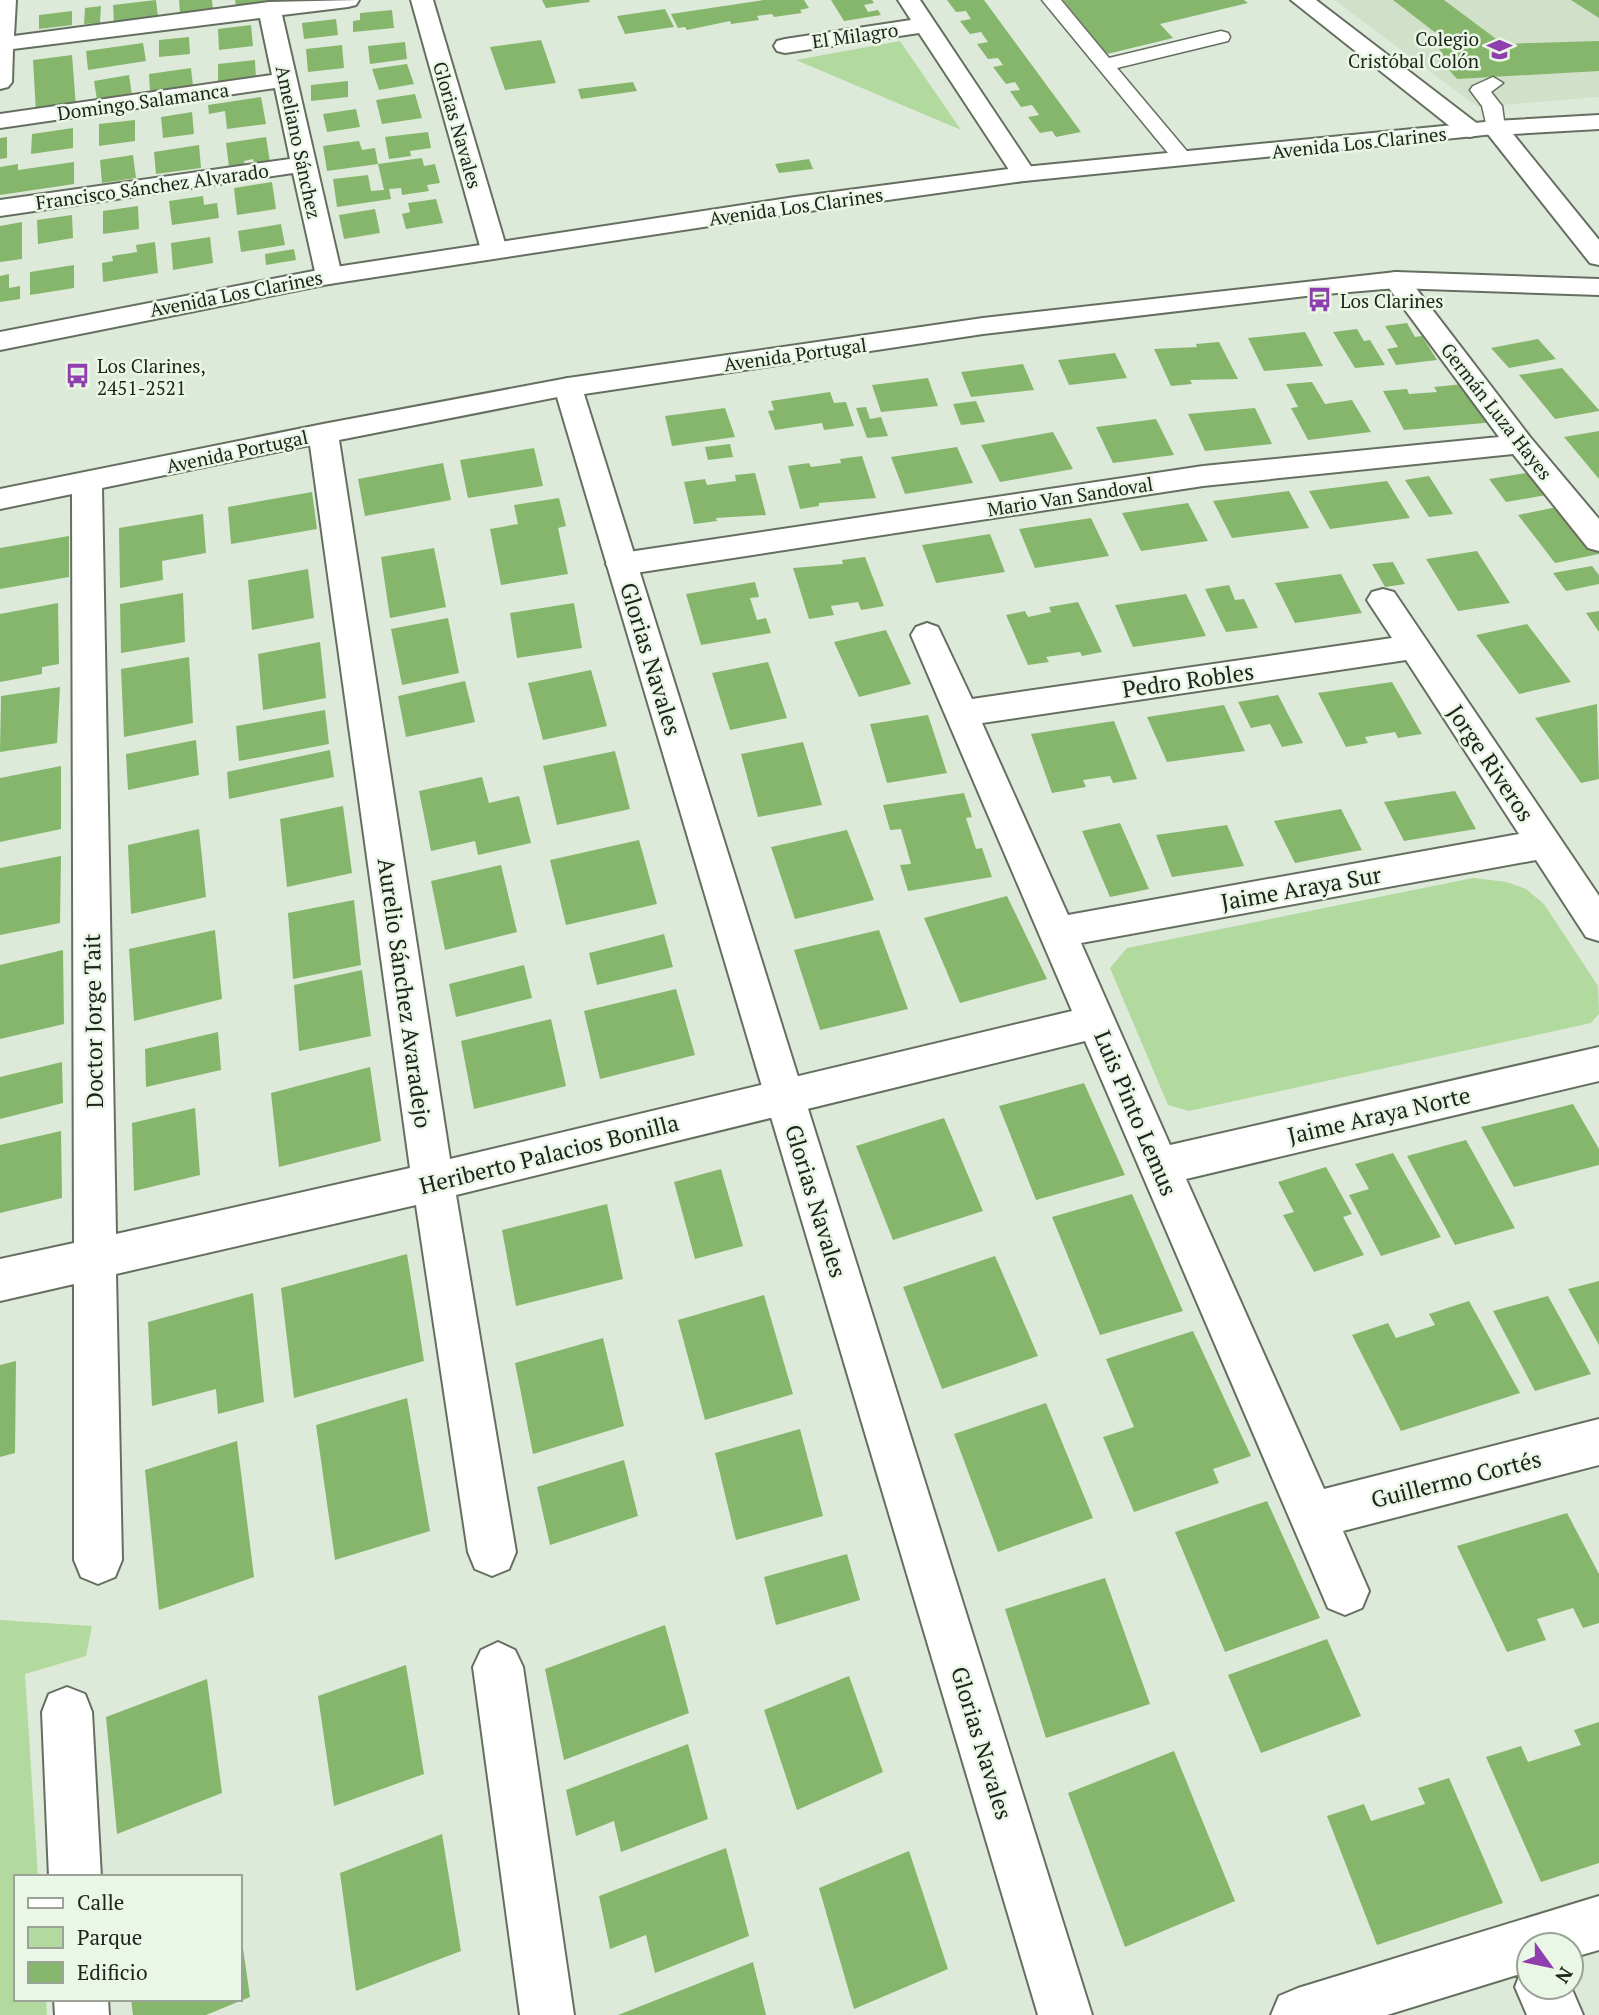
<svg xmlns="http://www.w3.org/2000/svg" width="1599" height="2015" font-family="'PT Serif',serif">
	<rect width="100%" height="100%" fill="#deead9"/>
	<path fill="#d0e0c9" d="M1334,0H1599V97L1478,107Z"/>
	<path fill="#b2d99e" d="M900,41L961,130L796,60Z
		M1473,878L1507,882L1526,889L1544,904L1598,986L1599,1014L1591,1023L1189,1111L1168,1105L1110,968L1127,948Z
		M0,1620L92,1626L86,1656L25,1674L38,1877H16V1999H46L47,2015H0Z"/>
	<path fill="#86b66c" d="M156,0L158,17L114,23L113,5Z
		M179,0H212L213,10L180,14Z
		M235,0H268V2L236,6Z
		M542,0H589L590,2L546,8Z
		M764,0H804L809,8L800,10L802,13L774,17L772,14L757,16L759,20L731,24L730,21L687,30L685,27L678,28L671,14Z
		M831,0H872L874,3L864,5L868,12L878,10L881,15L844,21Z
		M947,0H984L1081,132L1056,137L1052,131L1040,133L1028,117L1039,115L1032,105L1021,107L1010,91L1020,90L1015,82L1006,84L993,67L1003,65L998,58L988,59L977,44L988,42L981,32L970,34L960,21L971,19L966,11L956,12Z
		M1063,0H1244L1248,3L1160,24L1173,38L1107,54Z
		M1393,0H1444L1503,44L1599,41V71L1457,79L1436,55L1443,54L1439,49L1454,47Z
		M1571,0H1599V18Z
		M101,6L100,23L84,24L85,8Z
		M665,9L674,27L625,34L617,16Z
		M392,10L394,28L353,32V21L360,20V13Z
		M72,11V25L39,29V15Z
		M336,19L338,35L304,39L302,23Z
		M251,25L253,46L219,50L218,29Z
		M189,37L190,54L159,57V40Z
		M541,40L556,83L505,90L490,47Z
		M405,42L407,59L370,64L368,46Z
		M143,43L146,61L88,70L86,51Z
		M342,45L344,68L308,72L306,49Z
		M72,55L76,107L36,113L33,60Z
		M255,60L256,80L218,84V64Z
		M407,64L414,84L379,90L372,69Z
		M191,68L193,86L150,92L149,74Z
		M129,75L132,95L97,100L94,81Z
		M348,81V97L311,101V85Z
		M633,82L637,91L581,99L578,89Z
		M415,94L422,118L382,124L376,100Z
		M261,97L266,124L227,129L225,111L209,114L208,105Z
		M356,109L360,127L327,132L323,114Z
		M192,112L194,134L163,138L161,117Z
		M135,120V141L99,146V124Z
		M73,128V148L31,154L32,134Z
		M428,132L431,148L410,151L411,156L389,159L385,137Z
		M7,137V158L0,159V138Z
		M266,137L270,162L254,164L253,159L244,161L245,165L229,167L226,143Z
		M359,141L362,150L375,148L378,164L327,171L323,146Z
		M199,145L201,168L156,174L154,152Z
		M133,155L136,178L102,183L100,160Z
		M422,158L424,166L435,164L440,183L427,185L429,191L402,195L401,188L389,189L391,199L337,207L333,179L368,175L371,191L384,190L378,164Z
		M809,159L813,169L779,173L775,164Z
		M74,162V184L0,195V167L18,164V170Z
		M272,182L276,209L237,215L234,188Z
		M203,196L204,205L217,203L219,218L172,225L169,201Z
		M436,199L443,223L406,229L402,214L410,212L408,203Z
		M138,206L139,229L103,234V211Z
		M375,209L380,233L344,239L339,215Z
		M72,215L73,238L38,244L37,220Z
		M22,222V259L0,262V226Z
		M281,224L285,245L241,252L238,231Z
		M210,237L213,263L173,270L171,243Z
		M155,242L158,273L103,282L102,263L113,261L112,256L137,252L136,245Z
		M294,249L296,260L266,265L265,254Z
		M74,265V288L30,295V272Z
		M9,274V288L20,286V299L0,302V276Z
		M1407,323L1415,337L1422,336L1437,360L1396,365L1387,349L1398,347L1385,326Z
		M1357,329L1364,341L1370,340L1385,365L1355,368L1333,332Z
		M1305,332L1323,366L1264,371L1248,338Z
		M1538,339L1556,359L1509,368L1491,348Z
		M1219,342L1238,379L1190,380L1192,384L1171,386L1154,349L1197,347L1196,344Z
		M1115,353L1127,378L1069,385L1058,360Z
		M1023,364L1034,390L971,397L961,372Z
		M1562,368L1599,410V411L1555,419L1519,375Z
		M928,378L938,406L881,412L872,385Z
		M1312,382L1325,404L1352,400L1371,432L1308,440L1291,408L1298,407L1286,384Z
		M1473,383L1496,422L1404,430L1383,391L1407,389L1409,394L1437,392L1434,387Z
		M830,392L834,403L846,402L854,426L824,430L822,423L775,430L768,411L774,410L771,401Z
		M976,401L985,422L961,425L953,404Z
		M866,407L870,419L881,417L888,436L867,438L856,408Z
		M725,408L735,437L672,446L665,416Z
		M1255,408L1272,444L1205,451L1188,414Z
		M1156,419L1174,455L1113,463L1096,427Z
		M1599,431V479L1564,437Z
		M1053,432L1073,469L1000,482L981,445Z
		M730,444L733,457L708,460L705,447Z
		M957,447L973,483L905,494L891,457Z
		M534,448L543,486L468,498L460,460Z
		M862,456L876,498L819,503V506L800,509L788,466L809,463L811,467L841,463L840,459Z
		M443,463L451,500L365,516L358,479Z
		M1533,472L1558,493L1506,502L1489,479Z
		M755,473L766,515L716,518L717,521L694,524L684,482L705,479L707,485L736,481L735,475Z
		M1429,476L1453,514L1429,517L1405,480Z
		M1387,481L1410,518L1330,529L1309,491Z
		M1289,491L1309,528L1232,538L1213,501Z
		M312,492L317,529L231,544L228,507Z
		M559,498L566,526L558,528L568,574L501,585L490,529L518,524L514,505Z
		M1188,503L1208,541L1141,551L1122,513Z
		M1567,505L1599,545V554L1555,563L1518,515Z
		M203,514L206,553L162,561L163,580L120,588L119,528Z
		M1091,518L1109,556L1035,568L1019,529Z
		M990,534L1005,572L936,583L922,545Z
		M69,536V577L0,589V548Z
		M434,548L446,607L390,618L381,557Z
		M1477,551L1510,603L1458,611L1426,559Z
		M865,557L884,606L861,610L858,602L831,606L834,615L809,619L793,568L843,564L842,560Z
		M1393,562L1405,584L1385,587L1372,564Z
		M1592,566L1599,575V584L1566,591L1553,573Z
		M308,569L314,618L252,630L248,580Z
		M1341,574L1362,613L1295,623L1275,583Z
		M755,582L759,597L750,598L757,620L766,618L771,633L701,645L686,594Z
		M1229,585L1235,600L1244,599L1258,628L1226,632L1205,589Z
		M183,593L185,642L121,653L120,604Z
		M1186,594L1206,636L1133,647L1115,605Z
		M1078,602L1102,652L1082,656L1080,652L1046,657L1049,662L1028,665L1006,615L1025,611L1028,617L1051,612L1049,607Z
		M58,603L59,664L42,667V674L0,682V614Z
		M574,603L582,648L517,658L510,613Z
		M1599,611V632L1586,613Z
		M448,618L459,673L402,685L391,629Z
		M1527,624L1571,682L1519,694L1476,635Z
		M886,630L911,684L859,697L834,642Z
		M320,642L326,698L263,710L258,654Z
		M189,657L193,723L124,737L121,669Z
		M768,662L787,718L730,730L712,673Z
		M591,670L607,726L543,740L528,683Z
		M465,681L475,722L406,737L398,696Z
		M1392,682L1422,734L1398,738L1395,732L1365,737L1368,743L1346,747L1318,693Z
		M60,687L57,743L0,752L1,696Z
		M1278,695L1303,743L1282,747L1270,724L1251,728L1238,702Z
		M1597,704L1599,779L1581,783L1535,718Z
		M1224,705L1245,751L1167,762L1147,717Z
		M325,710L329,744L239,761L236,726Z
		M928,715L947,773L887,783L870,724Z
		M1114,721L1137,779L1113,783L1110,776L1083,780L1086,787L1052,793L1031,734Z
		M196,740L199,775L128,790L126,754Z
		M803,742L822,805L758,817L741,754Z
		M330,750L334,777L229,799L227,772Z
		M615,751L630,809L557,825L543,766Z
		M61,766V829L0,842V778Z
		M482,777L489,803L519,796L531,843L478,855L475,841L431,851L419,791Z
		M1455,791L1476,829L1404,841L1384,802Z
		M964,793L972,817L966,818L976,849L982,848L992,877L908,891L900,865L911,864L901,829L890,830L883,805Z
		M343,806L352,873L287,887L280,819Z
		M1341,809L1362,850L1295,863L1274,821Z
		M1120,823L1149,889L1110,897L1082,831Z
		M1227,825L1244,866L1172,877L1156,835Z
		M199,829L206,897L131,914L128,845Z
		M847,830L874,900L795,919L771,847Z
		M639,840L657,904L566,925L550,860Z
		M61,856L60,923L0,935V868Z
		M501,865L517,932L445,950L431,881Z
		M1007,896L1047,979L960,1003L924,918Z
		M354,900L361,965L293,979L288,913Z
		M215,930L222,999L134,1021L129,949Z
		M879,930L908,1009L820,1030L794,950Z
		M664,934L673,967L597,985L589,953Z
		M63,950L64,1024L0,1039V965Z
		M524,965L532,998L456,1017L449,984Z
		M362,970L371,1036L299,1051L294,985Z
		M676,989L695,1055L600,1079L584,1011Z
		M551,1019L566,1086L474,1109L461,1041Z
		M218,1032L221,1070L146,1087L145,1049Z
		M62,1062L63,1103L0,1119V1077Z
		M370,1067L381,1141L279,1167L271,1093Z
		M1084,1083L1125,1175L1036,1200L999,1106Z
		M1573,1104L1599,1149V1165L1514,1187L1481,1127Z
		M195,1108L200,1175L134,1191L132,1123Z
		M944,1118L983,1211L893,1240L856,1146Z
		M61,1131L62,1198L0,1213V1145Z
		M1466,1140L1515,1228L1455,1245L1407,1156Z
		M1393,1153L1441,1237L1381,1256L1349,1195L1369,1189L1355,1164Z
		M1326,1167L1352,1214L1343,1217L1364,1255L1314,1272L1283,1215L1294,1212L1278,1182Z
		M721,1169L743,1246L695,1259L674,1182Z
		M1132,1194L1183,1311L1100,1335L1052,1217Z
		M607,1204L623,1279L516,1306L502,1230Z
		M407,1254L424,1361L294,1398L281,1288Z
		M995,1256L1038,1356L942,1389L903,1287Z
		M1599,1281V1345L1568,1289Z
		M253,1293L264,1402L218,1414L216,1389L152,1406L148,1322Z
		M764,1295L793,1394L705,1420L678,1320Z
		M1548,1296L1591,1374L1535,1391L1493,1311Z
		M1469,1301L1520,1393L1401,1431L1352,1335L1388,1323L1396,1338L1435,1325L1429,1314Z
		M1193,1331L1251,1456L1213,1469L1219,1483L1134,1512L1103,1437L1134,1427L1106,1359Z
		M603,1338L624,1426L533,1454L515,1363Z
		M16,1361L15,1453L0,1457V1365Z
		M407,1398L430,1531L335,1560L316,1425Z
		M1046,1403L1093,1518L998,1552L954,1434Z
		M800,1429L823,1516L736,1540L715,1453Z
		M237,1441L254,1577L159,1610L145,1470Z
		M624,1460L638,1516L550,1545L537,1487Z
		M1267,1501L1320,1618L1225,1652L1175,1532Z
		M1567,1513L1599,1574V1623L1583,1628L1573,1608L1537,1619L1546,1640L1507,1652L1457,1546Z
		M847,1554L860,1600L776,1625L764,1577Z
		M1105,1578L1150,1704L1046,1738L1005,1609Z
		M665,1625L689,1713L564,1760L545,1669Z
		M1327,1639L1361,1716L1261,1753L1228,1675Z
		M406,1665L424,1774L334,1806L318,1696Z
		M849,1676L883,1772L797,1810L764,1710Z
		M207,1679L222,1793L117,1834L106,1717Z
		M1599,1722V1863L1541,1882L1486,1757L1521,1746L1528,1762L1581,1745L1574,1730Z
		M688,1744L708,1819L621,1852L614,1821L576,1836L566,1790Z
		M1174,1751L1235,1901L1125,1947L1068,1793Z
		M1449,1778L1503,1903L1377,1945L1327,1816L1364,1804L1371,1821L1425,1804L1418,1788Z
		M442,1834L461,1951L356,1991L340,1873Z
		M726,1848L749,1936L655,1973L646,1935L610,1949L599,1896Z
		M909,1851L948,1969L854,2009L819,1888Z
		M240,1927L250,1997L206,2015H133L131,1999H240Z
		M753,1962L766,2015H618Z"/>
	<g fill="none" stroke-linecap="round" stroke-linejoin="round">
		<defs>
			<path id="service" d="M1042,0H1061L1109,58L1221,31L1228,33L1230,37L1228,41L1117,68L1191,156L1194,160L1191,164H1177Z
				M1493,77L1503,83L1491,92L1502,106L1505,128L1502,132H1488L1482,106L1470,90L1473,86Z"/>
			<path id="minor" d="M0,0H16L14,36L269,2L359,0L356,5L348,7L282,15L342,276L338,282L329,284L320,282L316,276L293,173L0,216V200L290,159L275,88L0,128V114L272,75L260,18L13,49L12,82L8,87L0,89Z
				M411,0H433L507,250L503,256L494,258L485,256L481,250Z
				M898,0H920L1036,174L1033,179L1024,181L1015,179L919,33L785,53L777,51L774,46L777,41L785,39L911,20Z
				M1291,0H1316L1479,125L1482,130L1479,135L1470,137L1461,135Z
				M1396,272L1405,274L1530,437L1599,519V551L1588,548L1513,454L1203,486L622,575L611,572L606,564L611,556L622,553L1203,466L1499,437L1383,280L1387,274Z
				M568,378L578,381L582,387L578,393L339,440L450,1159L1072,1011L911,635L916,627L927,623L938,627L972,699L1392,638L1367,600L1372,592L1383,589L1394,592L1599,896V941L1586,937L1536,860L1081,943L1170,1145L1599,1047V1081L1186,1179L1324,1489L1599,1419V1465L1343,1531L1369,1591L1362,1608L1345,1615L1328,1608L1085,1041L456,1195L516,1552L509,1569L492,1576L475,1569L468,1552L416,1205L116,1274L122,1560L115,1577L98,1584L81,1577L74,1560V1284L0,1301V1259L74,1243L72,494L0,509V489L323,424ZM310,445L410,1168L116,1234L102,488ZM1406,660L1519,834L1068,915L982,723Z
				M498,1642L515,1650L523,1667L574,2015H520L473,1667L481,1650Z
				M67,1687L85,1694L92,1712L101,1877H49L42,1712L49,1694Z
				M1599,1896V1950L1571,1958V1945H1529V1987H1571L1583,2015H1527L1515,1987L1520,1974L1387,2015H1271L1279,1996L1298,1988Z
				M54,1999H108L109,2015H55Z"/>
			<path id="tertiary" d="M1495,121L1504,123L1507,128L1504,133L1024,181L795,213L329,284L0,350V332L329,268L795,197L1024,167Z
				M1396,272L1599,279V295L1396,288L1314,295L983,334L584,394L1092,2015H1038L554,387L558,381L568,378L983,318Z"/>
			<path id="secondary" d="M1599,115V129L1513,134L1599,240V265L1590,263L1483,128L1486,123L1495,121Z"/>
		</defs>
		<use href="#service" stroke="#656f60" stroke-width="3"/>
		<use href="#minor" stroke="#656f60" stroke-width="4"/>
		<use href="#tertiary" stroke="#656f60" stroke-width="4"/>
		<use href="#secondary" stroke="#656f60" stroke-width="4"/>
		<use href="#service" fill="#fff" fill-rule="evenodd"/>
		<use href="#minor" fill="#fff" fill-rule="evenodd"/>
		<use href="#tertiary" fill="#fff" fill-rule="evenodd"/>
		<use href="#secondary" fill="#fff" fill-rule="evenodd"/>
	</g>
	<defs>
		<symbol id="school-bare" viewBox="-9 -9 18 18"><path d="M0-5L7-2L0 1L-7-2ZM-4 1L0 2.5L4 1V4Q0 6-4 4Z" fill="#8f3ead" stroke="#ebf7e6" stroke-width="2.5" paint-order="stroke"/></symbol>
		<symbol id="bus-bare" viewBox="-9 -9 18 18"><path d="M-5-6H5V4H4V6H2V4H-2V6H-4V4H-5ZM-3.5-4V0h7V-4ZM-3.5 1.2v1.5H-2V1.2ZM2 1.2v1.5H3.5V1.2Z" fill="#8f3ead" stroke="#ebf7e6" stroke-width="2.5" paint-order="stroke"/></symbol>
	</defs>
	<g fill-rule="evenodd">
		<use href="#school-bare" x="1482" y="32" width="35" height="35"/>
		<use href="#bus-bare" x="1302" y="282" width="35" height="35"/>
		<use href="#bus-bare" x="60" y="358" width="35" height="35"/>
	</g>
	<g text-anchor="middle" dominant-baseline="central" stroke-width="5" stroke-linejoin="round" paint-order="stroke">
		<g font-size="19" fill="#20241e" stroke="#ebf7e6">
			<text transform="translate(855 35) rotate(-8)">El Milagro</text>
			<text transform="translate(143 101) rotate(-8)">Domingo Salamanca</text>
			<text transform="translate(458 125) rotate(74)">Glorias Navales</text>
			<text transform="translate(299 142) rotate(78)">Ameliano Sánchez</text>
			<text transform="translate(1359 142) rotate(-6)">Avenida Los Clarines</text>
			<text transform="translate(152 186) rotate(-8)">Francisco Sánchez Alvarado</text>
			<text transform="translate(796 206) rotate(-8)">Avenida Los Clarines</text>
			<text transform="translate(236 293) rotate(-11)">Avenida Los Clarines</text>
			<text transform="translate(795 354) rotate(-8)">Avenida Portugal</text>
			<text transform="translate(1497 411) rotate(52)">Germán Luza Hayes</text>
			<text transform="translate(237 451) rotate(-12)">Avenida Portugal</text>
			<text transform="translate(1070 496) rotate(-9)">Mario Van Sandoval</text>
		</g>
		<g font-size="19" fill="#20241e" stroke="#ebf7e6" text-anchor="start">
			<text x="1479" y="38" text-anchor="end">Colegio<tspan x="1479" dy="22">Cristóbal Colón</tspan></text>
			<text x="1340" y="300">Los Clarines</text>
			<text x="97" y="365">Los Clarines,<tspan x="97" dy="22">2451-2521</tspan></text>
		</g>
		<g font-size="23" fill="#20241e" stroke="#ebf7e6">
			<text transform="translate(651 659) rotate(73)">Glorias Navales</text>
			<text transform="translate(1188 680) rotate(-8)">Pedro Robles</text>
			<text transform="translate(1491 763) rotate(56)">Jorge Riveros</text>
			<text transform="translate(1301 888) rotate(-10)">Jaime Araya Sur</text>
			<text transform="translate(405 993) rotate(82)">Aurelio Sánchez Avaradejo</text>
			<text transform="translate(93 1021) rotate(-91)">Doctor Jorge Tait</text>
			<text transform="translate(1136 1113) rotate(67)">Luis Pinto Lemus</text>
			<text transform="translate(1379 1115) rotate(-13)">Jaime Araya Norte</text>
			<text transform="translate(549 1154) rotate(-14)">Heriberto Palacios Bonilla</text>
			<text transform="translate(816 1201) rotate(73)">Glorias Navales</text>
			<text transform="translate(1456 1479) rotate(-14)">Guillermo Cortés</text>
			<text transform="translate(982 1743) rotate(73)">Glorias Navales</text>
		</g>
	</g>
	<rect x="14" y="1875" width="228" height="126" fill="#ebf7e6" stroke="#9aa396" stroke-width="2"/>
	<rect x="28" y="1898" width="35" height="10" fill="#ffffff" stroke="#9aa396" stroke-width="2"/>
	<text x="77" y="1910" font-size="21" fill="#20241e">Calle</text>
	<rect x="28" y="1927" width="35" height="21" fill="#b2d99e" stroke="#9aa396" stroke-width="2"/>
	<text x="77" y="1945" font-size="21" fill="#20241e">Parque</text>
	<rect x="28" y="1962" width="35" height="21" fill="#86b66c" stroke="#9aa396" stroke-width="2"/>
	<text x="77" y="1980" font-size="21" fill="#20241e">Edificio</text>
	<g transform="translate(1550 1966) rotate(123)"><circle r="33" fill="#ebf7e6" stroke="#9aa396" stroke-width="2"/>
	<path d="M0-5L12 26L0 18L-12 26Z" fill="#8f3ead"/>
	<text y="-10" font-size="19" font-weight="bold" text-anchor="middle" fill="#20241e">N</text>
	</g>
</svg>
